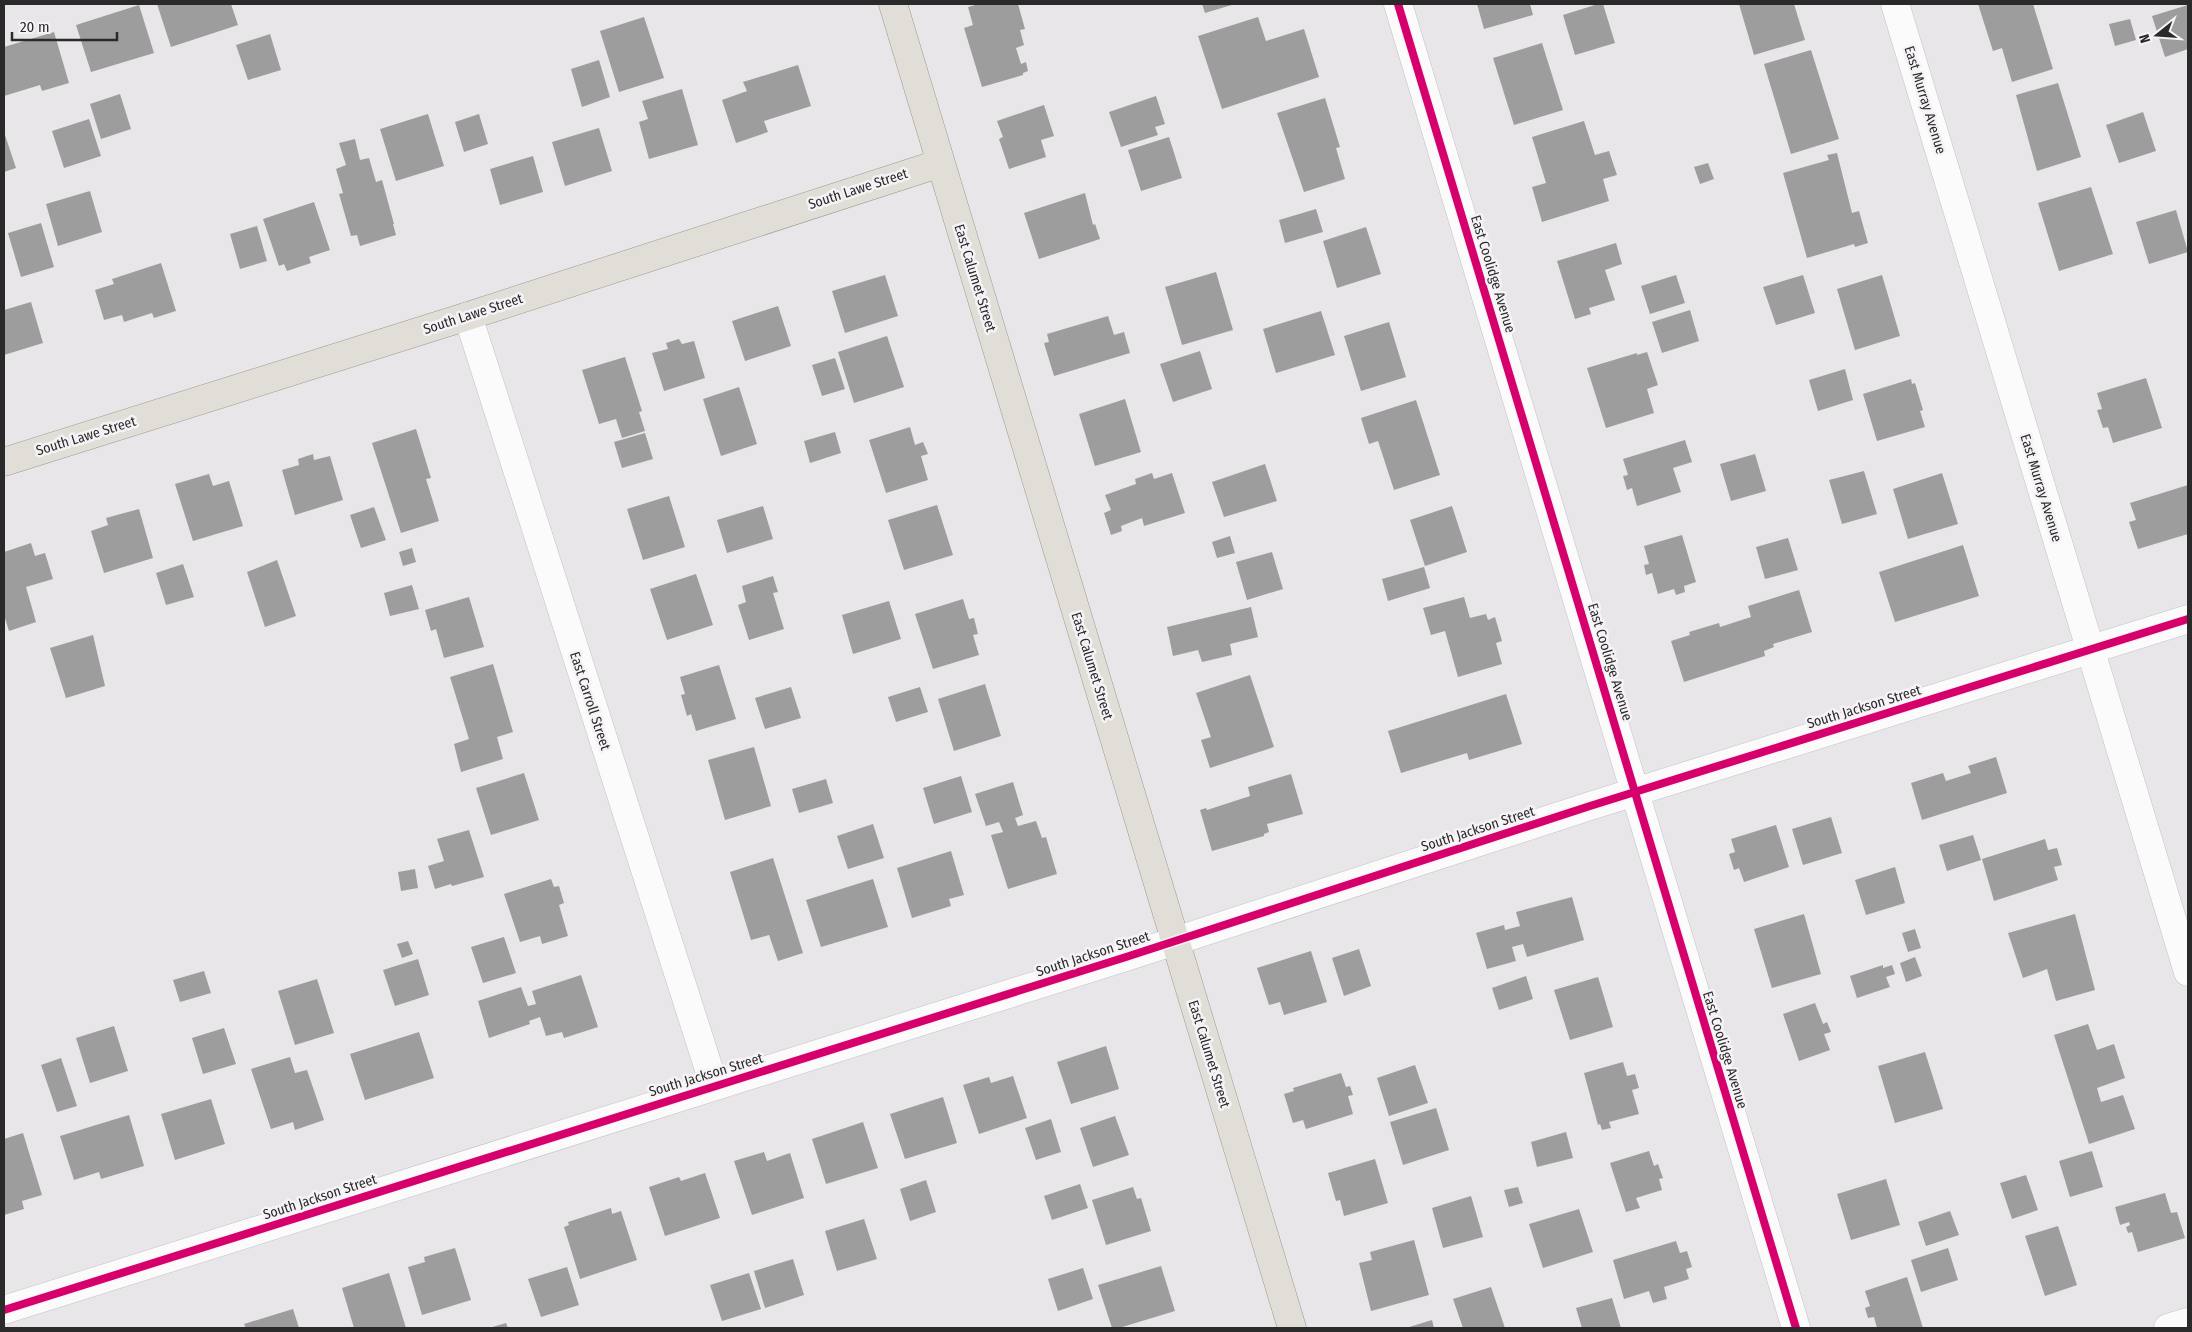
<svg xmlns="http://www.w3.org/2000/svg" width="2192" height="1332" font-family="'Fira Sans Condensed',sans-serif">
	<rect width="100%" height="100%" fill="#e8e6e8"/>
	<path fill="#9e9d9e" d="M157,4H231L238,25L171,47Z
		M979,4H1018L1025,29L1020,30L1024,45L1016,48L1021,64L1026,62L1028,71L1023,73V75L982,87L964,28L973,25L968,7Z
		M1202,4H1235L1205,13Z
		M1477,4H1530L1533,15L1484,29Z
		M1598,4H1603L1615,43L1575,55L1563,15Z
		M1739,4H1794L1805,40L1754,55Z
		M1978,4H2033L2053,69L2012,82L2002,48L1993,51Z
		M139,5L154,53L91,72L76,25Z
		M2188,5V49L2165,57L2152,16Z
		M644,17L664,78L619,92L600,31Z
		M1258,17L1266,41L1304,29L1319,77L1222,109L1198,36Z
		M2130,19L2136,40L2115,46L2109,24Z
		M54,32L69,83L42,91L40,85L4,96V47Z
		M270,34L281,70L248,80L236,45Z
		M1542,43L1563,110L1514,125L1493,58Z
		M1811,50L1839,139L1791,154L1764,64Z
		M599,60L610,97L582,107L571,69Z
		M798,65L811,106L764,121L768,132L736,143L722,100L747,91L743,82Z
		M2058,83L2081,157L2037,171L2016,95Z
		M682,89L698,145L649,159L639,122L648,119L642,101Z
		M120,94L131,129L101,139L90,104Z
		M1156,96L1165,124L1155,127L1158,135L1121,147L1109,112Z
		M1325,98L1340,147L1336,148L1345,179L1304,192L1277,113Z
		M1044,105L1054,136L1041,140L1046,157L1009,169L999,139L1003,137L997,121Z
		M2143,112L2156,151L2119,163L2106,125Z
		M428,114L444,166L396,181L380,129Z
		M479,114L488,144L464,152L455,122Z
		M89,119L101,156L64,168L52,131Z
		M1584,121L1595,155L1609,151L1617,175L1603,179L1609,201L1542,222L1532,187L1546,183L1532,137Z
		M599,128L612,171L565,186L552,142Z
		M4,132L16,168L4,172Z
		M1169,137L1182,178L1141,191L1128,150Z
		M355,139L360,160L369,158L376,182L382,180L394,224H393L396,235L360,246L357,235L351,236L339,194L343,193L336,169L346,165L339,143Z
		M1837,153L1852,213L1859,211L1868,243L1855,247L1854,244L1807,258L1783,173L1829,160L1827,155Z
		M533,156L543,192L500,205L490,169Z
		M1708,163L1714,179L1700,184L1694,167Z
		M2091,187L2113,254L2059,271L2038,203Z
		M90,191L102,232L58,246L46,204Z
		M1085,193L1093,225L1095,224L1100,239L1039,259L1024,213Z
		M314,202L330,250L309,257L311,263L287,271L284,264L279,266L263,219Z
		M1316,209L1323,232L1285,243L1279,220Z
		M2176,210L2188,252L2149,264L2136,222Z
		M41,223L54,267L21,277L8,233Z
		M257,226L267,261L240,269L230,234Z
		M1366,227L1381,274L1337,288L1323,241Z
		M1616,243L1622,264L1605,270L1615,300L1589,308L1591,314L1575,319L1557,261Z
		M161,263L176,311L154,318L152,313L124,322L122,315L104,320L95,290L114,284L112,279Z
		M1216,272L1233,330L1182,345L1165,287Z
		M885,275L898,316L845,333L832,291Z
		M1676,275L1685,303L1650,314L1641,286Z
		M1803,275L1815,313L1776,325L1763,287Z
		M1882,275L1900,336L1855,350L1837,289Z
		M31,302L43,343L4,355V310Z
		M778,306L791,346L745,361L732,321Z
		M1690,310L1699,341L1662,353L1652,322Z
		M1321,311L1335,355L1276,373L1263,329Z
		M1108,316L1114,335L1124,332L1130,353L1054,376L1044,343L1049,342L1047,334Z
		M1389,322L1406,377L1361,391L1344,336Z
		M887,336L904,387L854,403L838,352Z
		M679,339L682,344L694,341L705,378L664,391L652,353L668,349L666,343Z
		M1200,351L1212,389L1173,402L1160,364Z
		M1647,352L1658,385L1647,389L1654,413L1606,428L1587,368L1637,353V355Z
		M625,357L642,411L639,412L645,431L622,438L616,419L599,424L582,370Z
		M835,358L845,389L822,396L812,365Z
		M1845,369L1853,400L1818,411L1809,380Z
		M2146,378L2162,428L2113,443L2108,427L2103,428L2097,410L2102,409L2097,393Z
		M1911,379L1912,384L1915,383L1923,410L1920,411L1925,427L1877,441L1863,394Z
		M739,387L757,444L721,456L703,399Z
		M1125,399L1141,452L1095,466L1079,414Z
		M1416,400L1440,475L1394,490L1378,441L1369,444L1361,418Z
		M910,427L915,445L923,442L928,454L921,456L928,480L886,493L869,440Z
		M416,429L431,478L426,479L439,521L401,533L372,443Z
		M835,432L841,453L810,463L804,441Z
		M645,433L653,459L622,468L614,442Z
		M1685,440L1692,462L1673,468L1681,492L1637,506L1632,488L1627,490L1623,476L1628,475L1623,459Z
		M313,454L314,460L330,456L343,500L295,515L282,470L299,465L298,459Z
		M1755,454L1766,491L1731,501L1720,464Z
		M1265,464L1277,501L1224,517L1212,482Z
		M1864,471L1877,514L1842,524L1829,480Z
		M1152,473L1154,479L1172,473L1185,513L1144,526L1142,518L1121,526L1122,531L1111,535L1104,513L1111,510L1105,495L1136,484L1135,479Z
		M1942,473L1958,524L1908,539L1893,489Z
		M209,474L213,486L229,481L243,526L193,541L175,484Z
		M2188,485V534L2138,549L2129,522L2136,520L2130,503Z
		M669,496L685,547L643,560L627,509Z
		M937,505L953,555L904,570L888,520Z
		M763,506L773,539L727,553L717,520Z
		M1452,506L1467,552L1425,566L1410,520Z
		M374,507L386,540L361,548L350,515Z
		M139,509L153,558L104,573L91,531L108,525L106,518Z
		M1682,535L1696,582L1684,586L1685,592L1676,595L1674,589L1658,594L1652,573L1646,575L1644,565L1649,564L1644,546Z
		M1230,536L1235,553L1217,558L1212,542Z
		M1788,538L1798,570L1765,579L1756,547Z
		M31,543L35,556L45,553L53,579L26,587L36,622L9,631L4,615V552Z
		M1963,545L1979,596L1895,622L1879,572Z
		M412,548L416,562L403,566L399,552Z
		M1272,552L1283,589L1247,600L1236,562Z
		M277,560L296,616L265,627L247,572Z
		M183,564L194,597L166,605L156,573Z
		M1424,567L1430,588L1388,601L1382,579Z
		M696,574L713,625L667,640L650,589Z
		M773,576L778,592L773,593L784,629L749,640L738,605L746,602L742,586Z
		M412,585L419,609L390,616L384,593Z
		M1799,590L1812,632L1773,644L1774,647L1764,651L1765,656L1684,682L1671,641L1690,635L1689,632L1719,623L1720,627L1751,617L1748,606Z
		M469,597L484,647L444,658L436,629L431,631L425,610Z
		M1464,597L1470,618L1486,614L1488,620L1495,617L1502,641L1496,643L1502,664L1458,677L1445,631L1431,635L1423,608Z
		M963,599L969,619L974,618L978,634L973,635L979,655L933,669L915,614Z
		M889,601L901,639L853,654L842,615Z
		M1251,607L1258,637L1230,644L1232,655L1202,662L1198,650L1173,656L1167,627Z
		M93,635L105,686L66,698L50,648Z
		M493,664L513,732L497,737L503,759L461,772L454,744L469,739L450,677Z
		M719,665L736,719L696,731L691,714L687,716L681,695L685,694L680,677Z
		M1250,675L1274,747L1210,768L1201,740L1211,737L1196,693Z
		M985,684L1001,736L954,751L938,699Z
		M791,687L801,718L765,729L755,698Z
		M920,687L928,712L896,722L888,697Z
		M1506,694L1522,744L1469,760L1467,753L1401,773L1388,731Z
		M754,747L771,806L725,820L708,760Z
		M1996,757L2007,793L1922,820L1911,783L1943,773L1946,781L1971,773L1968,766Z
		M524,773L539,820L491,835L476,788Z
		M1291,774L1303,814L1267,824L1269,832L1264,834V836L1212,851L1200,810L1206,808L1207,810L1250,796L1248,787Z
		M961,776L972,812L934,824L923,788Z
		M826,779L833,803L799,813L792,789Z
		M1013,782L1023,815L1015,818L1018,826L1036,821L1042,838L1046,837L1057,874L1008,889L991,835L1003,832L999,822L986,826L975,794Z
		M1831,817L1842,853L1803,865L1792,829Z
		M873,824L884,858L848,869L837,836Z
		M1776,825L1789,867L1744,882L1739,868L1734,870L1729,854L1735,852L1731,839Z
		M469,830L484,877L452,886L451,884L435,889L428,866L444,861L437,839Z
		M1973,835L1981,860L1947,871L1939,845Z
		M2045,839L2048,850L2057,848L2062,865L2054,867L2058,880L1994,901L1982,859Z
		M951,851L964,895L949,899L951,906L912,918L897,868Z
		M773,858L803,953L778,961L769,935L751,940L730,872Z
		M1895,867L1905,903L1866,915L1855,880Z
		M415,869L418,888L401,891L398,872Z
		M551,879L554,887L559,886L564,903L559,905L568,936L542,944L540,936L520,942L504,894Z
		M873,879L888,927L821,947L806,900Z
		M1572,897L1584,940L1527,957L1523,944L1512,947L1516,961L1487,969L1476,933L1504,925L1505,930L1520,926L1516,912Z
		M1804,914L1821,974L1772,988L1754,929Z
		M2075,914L2095,990L2056,1001L2047,969L2023,978L2008,933Z
		M1915,929L1921,948L1908,952L1902,933Z
		M504,937L516,973L483,983L471,947Z
		M408,941L413,954L402,958L397,944Z
		M1359,949L1371,986L1344,996L1332,958Z
		M1311,951L1327,1002L1284,1015L1280,1002L1269,1005L1257,968Z
		M1915,957L1922,976L1906,982L1900,963Z
		M418,959L429,995L395,1006L383,970Z
		M1883,965V968L1892,965L1895,974L1886,977L1890,987L1857,998L1850,976Z
		M204,971L211,993L180,1002L173,980Z
		M581,975L598,1027L564,1038L562,1032L546,1036L540,1017L529,1021L530,1024L489,1038L478,1001L521,987L528,1006L536,1004L532,991Z
		M1526,976L1533,999L1499,1010L1492,988Z
		M1598,977L1613,1027L1570,1040L1554,990Z
		M317,979L334,1033L295,1045L278,991Z
		M1815,1003L1823,1024L1827,1022L1831,1032L1824,1034L1830,1050L1799,1061L1783,1014Z
		M2088,1024L2097,1050L2114,1044L2125,1078L2097,1088L2101,1102L2123,1095L2135,1129L2089,1144L2054,1035Z
		M114,1026L128,1071L90,1083L76,1038Z
		M224,1028L236,1064L203,1074L192,1038Z
		M419,1032L434,1078L365,1100L350,1054Z
		M1106,1046L1119,1089L1071,1104L1057,1062Z
		M1925,1052L1943,1109L1895,1123L1878,1066Z
		M290,1057L295,1073L307,1070L324,1120L295,1130L293,1122L271,1129L251,1069Z
		M61,1058L77,1106L57,1112L41,1065Z
		M1623,1062L1627,1076L1635,1074L1639,1088L1632,1090L1639,1114L1609,1122L1611,1128L1602,1130L1600,1124L1598,1125L1584,1073Z
		M1415,1065L1428,1103L1389,1116L1377,1078Z
		M1341,1073L1346,1087L1350,1086L1353,1095L1348,1096L1353,1114L1306,1129L1303,1120L1293,1123L1284,1094L1294,1091L1293,1088Z
		M1013,1076L1027,1118L979,1134L963,1085L989,1077L991,1083Z
		M943,1097L957,1143L905,1159L890,1114Z
		M211,1099L225,1144L175,1160L161,1114Z
		M1436,1108L1449,1150L1403,1165L1390,1122Z
		M129,1115L144,1166L101,1179L99,1172L74,1180L60,1136Z
		M1115,1116L1129,1155L1093,1167L1080,1128Z
		M1051,1119L1061,1152L1036,1160L1025,1128Z
		M863,1122L878,1168L826,1184L812,1139Z
		M1566,1132L1573,1158L1537,1167L1531,1142Z
		M23,1133L42,1195L22,1201L24,1209L4,1215V1139Z
		M1649,1151L1654,1166L1658,1164L1663,1178L1659,1179L1662,1190L1636,1198L1640,1208L1626,1212L1610,1163Z
		M2092,1151L2103,1187L2070,1197L2059,1161Z
		M764,1152L767,1161L790,1153L804,1198L752,1215L734,1161Z
		M1375,1159L1388,1203L1344,1216L1340,1200L1336,1201L1328,1173Z
		M705,1173L720,1218L665,1236L649,1187L679,1177L681,1181Z
		M2026,1175L2038,1210L2012,1219L2000,1183Z
		M1886,1179L1900,1225L1851,1240L1837,1194Z
		M926,1180L936,1212L910,1221L900,1189Z
		M1080,1184L1088,1208L1052,1220L1044,1196Z
		M1133,1187L1137,1199L1141,1198L1151,1231L1106,1245L1092,1200Z
		M1518,1187L1523,1203L1509,1207L1504,1190Z
		M2165,1193L2171,1213L2177,1212L2185,1238L2138,1252L2132,1232L2128,1233L2126,1227L2130,1225L2129,1222L2120,1225L2115,1207Z
		M1471,1196L1483,1237L1443,1248L1432,1208Z
		M611,1208L612,1214L621,1211L637,1260L580,1279L564,1227L569,1225L568,1222Z
		M1579,1209L1593,1252L1543,1268L1529,1224Z
		M1950,1211L1959,1235L1926,1246L1918,1222Z
		M864,1219L877,1259L837,1271L825,1231Z
		M2058,1226L2077,1285L2045,1296L2025,1236Z
		M1414,1240L1429,1295L1371,1311L1359,1263L1372,1260L1370,1252Z
		M1676,1241L1680,1253L1687,1251L1692,1267L1686,1269L1689,1279L1664,1287L1667,1299L1653,1303L1649,1291L1624,1299L1613,1260Z
		M455,1248L471,1300L422,1315L408,1267L425,1262L424,1257Z
		M1948,1248L1958,1280L1921,1292L1911,1260Z
		M793,1259L804,1295L765,1308L754,1271Z
		M1161,1266L1175,1311L1119,1328H1112L1098,1285Z
		M567,1267L579,1305L541,1317L528,1279Z
		M1083,1268L1093,1299L1058,1311L1048,1279Z
		M389,1273L406,1328H354L342,1288Z
		M749,1273L761,1309L722,1321L710,1285Z
		M1907,1277L1923,1328H1877L1874,1317L1868,1318L1865,1308L1870,1306L1865,1291Z
		M1491,1287L1505,1328H1463L1453,1299Z
		M1612,1298L1621,1328H1582L1576,1308Z
		M293,1309L299,1328H246L244,1324Z
		M1432,1320L1434,1328H1406Z
		M506,1323L508,1328H489Z"/>
	<g fill="none" stroke-linecap="round" stroke-linejoin="round">
		<defs>
			<path id="minor" d="M1398,4L1796,1328
				M1895,4L2188,972
				M468,316L714,1085
				M4,1310L1126,957L1590,806L2188,619
				M2168,1328L2188,1322"/>
			<path id="major" d="M893,4L1292,1328
				M4,462L468,316L941,163"/>
		</defs>
		<use href="#minor" stroke="#c3c2c3" stroke-width="29"/>
		<use href="#major" stroke="#9d998e" stroke-width="29"/>
		<use href="#minor" stroke="#fcfbfc" stroke-width="28"/>
		<use href="#major" stroke="#e1ded8" stroke-width="28"/>
		<defs>
			<path id="cycleway" d="M1398,4L1796,1328
				M4,1310L1126,957L1590,806L2188,619"/>
		</defs>
		<use href="#cycleway" stroke="#f6f3f6" stroke-width="11"/>
		<use href="#cycleway" stroke="#d6006c" stroke-width="8"/>
	</g>
	<g text-anchor="middle" dominant-baseline="central" stroke-width="5" stroke-linejoin="round" paint-order="stroke">
		<g font-size="14" fill="#2b2a2b" stroke="#f6f3f6">
			<text transform="translate(1925 100) rotate(73)">East Murray Avenue</text>
			<text transform="translate(858 189) rotate(-18)">South Lawe Street</text>
			<text transform="translate(1493 274) rotate(73)">East Coolidge Avenue</text>
			<text transform="translate(975 278) rotate(73)">East Calumet Street</text>
			<text transform="translate(473 314) rotate(-18)">South Lawe Street</text>
			<text transform="translate(86 436) rotate(-17)">South Lawe Street</text>
			<text transform="translate(2041 488) rotate(73)">East Murray Avenue</text>
			<text transform="translate(1610 662) rotate(73)">East Coolidge Avenue</text>
			<text transform="translate(1092 666) rotate(73)">East Calumet Street</text>
			<text transform="translate(590 701) rotate(72)">East Carroll Street</text>
			<text transform="translate(1864 707) rotate(-17)">South Jackson Street</text>
			<text transform="translate(1478 829) rotate(-18)">South Jackson Street</text>
			<text transform="translate(1093 954) rotate(-18)">South Jackson Street</text>
			<text transform="translate(1725 1050) rotate(73)">East Coolidge Avenue</text>
			<text transform="translate(1209 1054) rotate(73)">East Calumet Street</text>
			<text transform="translate(706 1075) rotate(-17)">South Jackson Street</text>
			<text transform="translate(320 1197) rotate(-18)">South Jackson Street</text>
		</g>
	</g>
	<rect width="2192" height="1332" fill="none" stroke="#2b2a2b" stroke-width="10"/>
	<g transform="translate(2157 35) rotate(253)" stroke="#f6f3f6" stroke-width="4" paint-order="stroke">
	<path d="M0-4L9 19L0 12L-9 19Z" fill="#2b2a2b"/>
	<text y="-8" font-size="14" font-weight="bold" text-anchor="middle" fill="#2b2a2b">N</text>
	</g>
	<path d="M12 32v8h105v-8" fill="none" stroke="#2b2a2b" stroke-width="2.5"/>
	<text x="20" y="32" font-size="15" fill="#2b2a2b" stroke="#f6f3f6" stroke-width="4" paint-order="stroke">20 m</text>
</svg>
